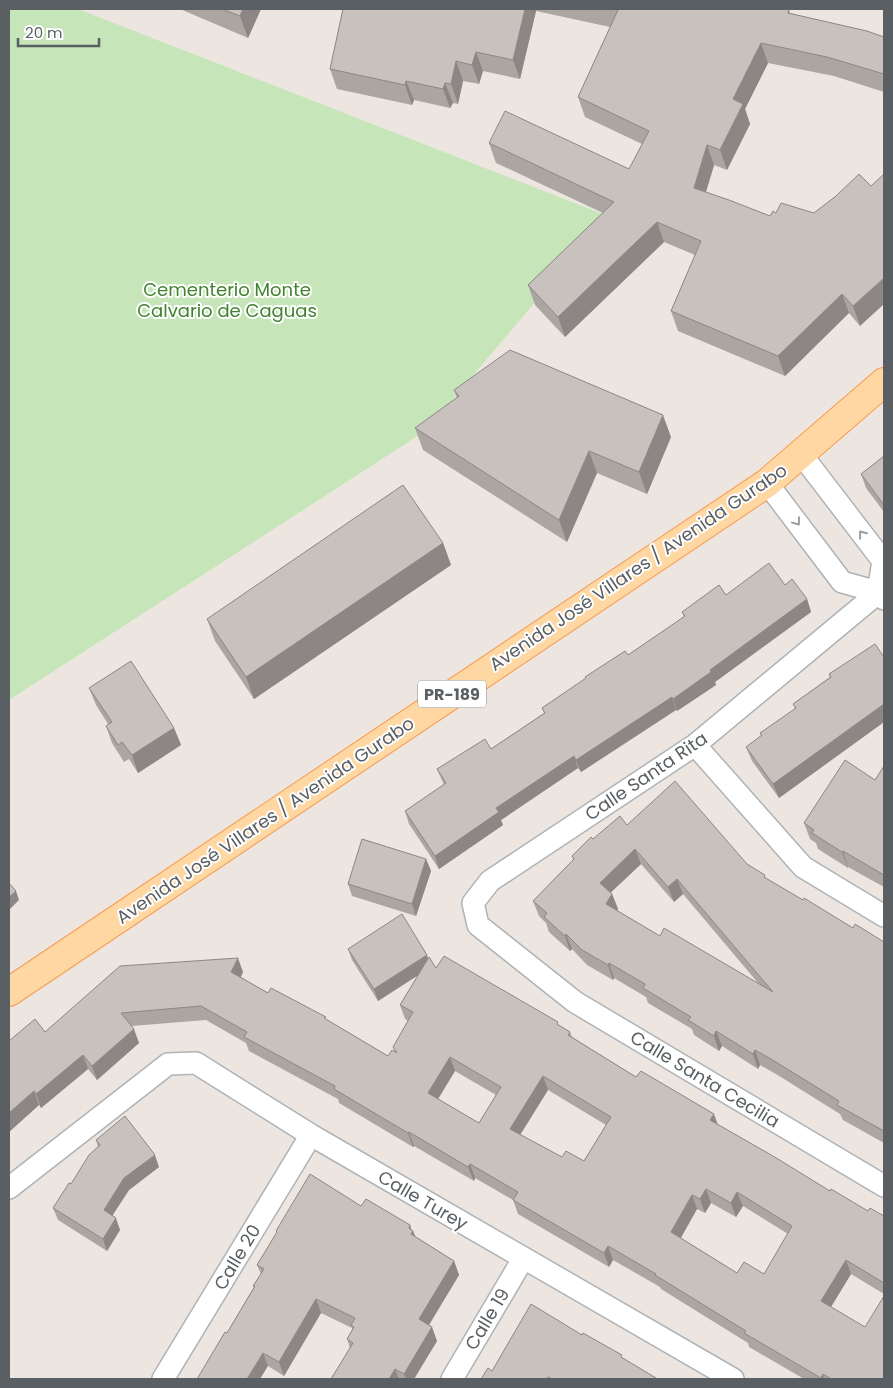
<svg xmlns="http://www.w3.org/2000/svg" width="893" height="1388" font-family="Poppins,sans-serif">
	<rect width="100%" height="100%" fill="#ede6e0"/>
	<path fill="#c6e6ba" d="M9,9H78L608,216L427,430L9,700Z"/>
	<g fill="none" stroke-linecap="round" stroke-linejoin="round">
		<defs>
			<path id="minor" d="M801,454L883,561L878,592
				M767,483L842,582L878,592L884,599
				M884,588L695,745L490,881L473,903L478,925L575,1002L884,1186
				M695,745L803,867L884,916
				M9,1188L168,1064L196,1063L311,1135L733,1379
				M163,1379L311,1135
				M452,1379L523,1259"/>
			<path id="primary" d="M9,992L767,483L884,382"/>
		</defs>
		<use href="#minor" stroke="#aeb3b7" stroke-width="24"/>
		<use href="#primary" stroke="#f79a4e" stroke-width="30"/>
		<use href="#minor" stroke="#fff" stroke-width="21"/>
		<use href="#primary" stroke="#ffd7a2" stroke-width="28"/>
	</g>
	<path fill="#aca6a3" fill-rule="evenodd" d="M180,9H261L248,38Z
		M343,9H789L790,13L884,37V92L834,76L768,63L745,109L750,124L727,170L714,165L706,192L770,216L776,213H814L836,196L860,326L849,313L785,376L678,331L671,311L695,255L664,242L565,337L535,305L528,285L603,213L496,163L489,143L629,169L642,144L585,117L578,97L610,27L536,11L520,79L483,71L479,84L463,81L458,104L453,103L450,108L414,100L412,105L337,89L330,69Z
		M454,390L671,437L647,494L597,473L567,542L423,450L415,428L457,398Z
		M884,456V512L866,488L861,474Z
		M443,543L451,565L254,699L215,641L207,619Z
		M785,585L807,599L811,612L715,682L716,685L677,711L676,710L581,772L578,768L501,820L503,825L439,869L409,824L405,811L444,785L437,769L491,749L544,713L542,708L628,655L684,617L682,612L726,595Z
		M884,657V722L779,798L752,761L746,747L761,736L760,733L795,709L793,704L830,677L829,674Z
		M89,688L174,728L181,745L138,773L129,759L124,762L112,743L106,726L108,724L96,705Z
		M884,766V887L848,867V868L818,849L816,843L810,839L804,823L875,780Z
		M627,825L747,864L766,879L803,900L853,928L884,942V1143L843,1120L840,1114L776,1074L760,1065L758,1069L722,1046L719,1051L694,1035L692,1029L648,1003L646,997L614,978L613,980L587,965L572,949L570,951L549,932L546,923L539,916L533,901L573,860L572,856L593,839ZM641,864L674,902L683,894L758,983L660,936L617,911L618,909L612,894L611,892Z
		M426,859L431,871L416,916L352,896L348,884Z
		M348,949L428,958L436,968L560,1026L570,1032L572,1037L636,1077L717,1124L830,1191L868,1211L884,1216V1294L851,1274L831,1307L884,1379H804L749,1347L748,1343L661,1289L660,1287L613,1260L609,1267L518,1214L513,1200L475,1178L474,1181L414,1146L413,1147L339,1103L338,1099L249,1051L246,1043L206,1020L132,1026L139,1043L97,1080L88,1069L41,1108L39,1105L9,1132V1041L45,1032L243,972L241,977L268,993L327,1020L388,1056L395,1052L393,1047L408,1021L405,1019L400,1005L418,975L378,1001L352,960ZM455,1071L496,1095L479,1123L438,1099ZM548,1090L606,1125L584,1161L562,1157L520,1135ZM711,1203L736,1217L743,1206L788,1234L764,1274L737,1273L681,1238L697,1209L705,1213Z
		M96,1140L159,1167L129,1190L112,1216L120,1230L107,1251L58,1220L53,1208L98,1147Z
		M361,1206L410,1225L411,1229L413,1231L416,1237L454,1261L459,1275L429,1325L437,1341L414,1379H331L350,1348L347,1339L352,1330V1328L321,1313L284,1376L268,1366L227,1333L254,1287L253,1286L261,1274L257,1265L277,1233L276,1231Z"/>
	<path fill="#8c8784" d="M243,9H261L248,38L240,16Z
		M525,9H536V11L520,79L513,60Z
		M761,43L768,63L745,109L750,124L727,170L720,150L733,99Z
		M476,52L483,71L479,84L472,65Z
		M456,61L463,81L458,104L451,84Z
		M406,81L414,100L412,105L405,85Z
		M445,83L453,103L450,108L443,89Z
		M707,145L714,165L701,208L694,188Z
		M657,222L664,242L565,337L558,317Z
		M884,278V304L860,326L853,306Z
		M842,294L849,313L785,376L778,356Z
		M663,415L671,437L647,494L639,472Z
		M589,451L597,473L567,542L559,520Z
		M443,543L451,565L254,699L246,677Z
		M807,599L811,612L715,682L716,685L677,711L673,699L710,670Z
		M672,697L676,710L581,772L576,760Z
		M884,704V722L779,798L773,784Z
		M174,728L181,745L138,773L132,755Z
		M574,756L578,768L501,820L503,825L439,869L435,856L496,808Z
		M635,849L641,864L605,898L600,883Z
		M843,851L848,867V868L842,852Z
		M426,859L431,871L416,916L412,904Z
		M677,879L683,894L674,902L668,887Z
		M16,891L19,900L9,910V897Z
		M612,894L618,909L612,919L606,904Z
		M566,934L572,949L570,951L565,936Z
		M427,955L431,967L378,1001L374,989Z
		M238,958L243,972L236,986L231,972Z
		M609,963L614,978L613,980L608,965Z
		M134,1029L139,1043L97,1080L92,1066Z
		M716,1031L722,1046L719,1051L714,1036Z
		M755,1050L760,1065L758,1069L753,1054Z
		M83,1055L88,1069L41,1108L36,1094Z
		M450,1057L455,1071L433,1107L428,1093Z
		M543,1076L548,1090L515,1143L510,1129Z
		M34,1091L39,1105L9,1132V1113Z
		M714,1114L719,1128L710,1120Z
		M409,1132L414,1146L413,1147L408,1133Z
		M155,1155L159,1167L129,1190L108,1222L104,1210L124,1178Z
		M470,1164L475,1178L474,1181L468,1167Z
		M706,1189L711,1203L705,1213L700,1199Z
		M737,1192L743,1206L736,1217L731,1203Z
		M692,1195L697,1209L676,1246L671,1232Z
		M116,1218L120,1230L107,1251L103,1239Z
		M410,1225L412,1232L413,1231L418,1244L416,1248L409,1228Z
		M608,1246L613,1260L609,1267L604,1253Z
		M846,1260L851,1274L826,1315L821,1301Z
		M454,1261L459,1275L424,1333L419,1319Z
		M316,1299L321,1313L284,1376L279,1362Z
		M432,1327L437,1341L414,1379H406L404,1374Z
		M263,1353L268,1366L260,1379H247Z
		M395,1369L399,1379H389Z
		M823,1374L824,1379H821V1378Z"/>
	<path fill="#c8c1bd" stroke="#8c8784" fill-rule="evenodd" d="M222,9H243L240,16Z
		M343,9H525L513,60L476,52L472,65L456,61L451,84L445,83L443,89L406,81L405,85L330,69Z
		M611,9H789L788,13L867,31L884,37V74L827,57L761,43L733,99L743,104L720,150L707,145L694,188L729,200L770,216L773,211L776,213L781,203L814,213L836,196L859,174L871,186L884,174V278L853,306L842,294L778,356L671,311L701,241L657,222L558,317L528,285L614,202L489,143L505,111L629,169L649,131L578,97L618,10Z
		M510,350L663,415L639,472L589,451L559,520L415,428L459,396L454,390Z
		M884,456V505L861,474Z
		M403,485L443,543L246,677L207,619Z
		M769,563L785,585L792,579L807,599L710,670L711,672L673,699L672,697L576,760L574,756L496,808L499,812L435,856L405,811L446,783L437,769L485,739L491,749L545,713L542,708L586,678L585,677L625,651L628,655L685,616L682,612L719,585L726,595Z
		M875,644L884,657V704L773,784L746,747L762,735L760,733L796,708L793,704L831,677L829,674Z
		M131,661L174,728L132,755L122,742L118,745L106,726L112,722L89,688Z
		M845,760L875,780L884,766V875L843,851L842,852L812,833L814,830L804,823Z
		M675,781L747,864L765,875L764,877L803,900L804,898L853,928L855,924L884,942V1131L837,1105L839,1101L771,1059L755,1050L753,1054L716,1031L714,1036L688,1020L691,1017L643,988L645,984L609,963L608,965L582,950L566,934L565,936L544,917L547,913L533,901L574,859L572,856L591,837L593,839L620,816L627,825ZM635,849L668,887L677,879L773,992L664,928L660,936L606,904L612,894L600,883Z
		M362,839L426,859L412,904L348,884Z
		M9,883L16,891L9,897Z
		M402,914L427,955L374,989L348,949Z
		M444,956L558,1022L557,1024L570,1032L568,1035L636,1077L641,1071L714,1114L710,1120L773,1156L830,1191L831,1189L868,1211L870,1208L884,1216V1283L846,1260L821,1301L865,1327L884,1296V1379H831L823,1374L821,1378L744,1333L746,1331L655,1275L656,1274L608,1246L604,1253L513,1200L518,1192L470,1164L468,1167L409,1132L408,1133L334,1089L335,1086L244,1037L247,1032L201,1006L121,1013L134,1029L92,1066L83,1055L36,1094L34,1091L9,1113V1041L35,1019L45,1032L120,966L238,958L231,972L268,993L271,988L326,1017L324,1018L388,1056L392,1050L397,1053L393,1047L413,1012L400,1005L429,957L436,968ZM450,1057L501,1087L479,1123L428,1093ZM543,1076L611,1117L584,1161L566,1151L562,1157L510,1129ZM706,1189L731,1203L737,1192L792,1226L764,1274L744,1262L737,1273L671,1232L692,1195L700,1199Z
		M125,1116L155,1155L124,1178L104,1210L116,1218L103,1239L53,1208L69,1183L71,1184L89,1155L100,1145L96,1140Z
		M310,1174L361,1206L366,1199L410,1225L409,1228L413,1231L411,1234L454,1261L419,1319L432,1327L404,1374L395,1369L389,1379H331L353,1343L347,1339L354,1327L351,1325L355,1318L316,1299L279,1362L263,1353L247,1379H197L225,1332L227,1333L255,1286H253L264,1269L257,1265L277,1232L276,1231Z
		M531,1304L582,1335L583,1333L622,1355L621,1357L656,1378L655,1379H552L548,1377L546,1379H481L488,1368L492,1371Z"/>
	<defs><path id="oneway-chevron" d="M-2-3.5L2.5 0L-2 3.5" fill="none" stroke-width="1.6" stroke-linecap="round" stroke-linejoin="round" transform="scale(1.25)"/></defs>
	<g stroke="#9b9fa1">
		<use href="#oneway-chevron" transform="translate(797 522) rotate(53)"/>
		<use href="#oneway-chevron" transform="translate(862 534) rotate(-128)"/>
	</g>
	<g text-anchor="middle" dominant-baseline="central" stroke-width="4" stroke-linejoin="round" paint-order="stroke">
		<rect fill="#fff" stroke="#8b8f91" stroke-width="1" x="418" y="680.5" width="68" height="27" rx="4"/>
		<g font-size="16" font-weight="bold" fill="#595f62">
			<text x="452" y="694">PR-189</text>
		</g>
		<g font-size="18" fill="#42822f" stroke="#fff">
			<text x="227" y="289">Cementerio Monte<tspan x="227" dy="21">Calvario de Caguas</tspan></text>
		</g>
		<g font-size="18" fill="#595f62" stroke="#fff">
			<text transform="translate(638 567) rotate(-34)">Avenida José Villares / Avenida Gurabo</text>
			<text transform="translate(646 776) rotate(-34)">Calle Santa Rita</text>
			<text transform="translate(265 820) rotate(-34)">Avenida José Villares / Avenida Gurabo</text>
			<text transform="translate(705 1079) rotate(31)">Calle Santa Cecilia</text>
			<text transform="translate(423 1200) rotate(30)">Calle Turey</text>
			<text transform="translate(237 1257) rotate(-59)">Calle 20</text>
			<text transform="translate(487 1319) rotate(-59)">Calle 19</text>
		</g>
	</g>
	<rect width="893" height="1388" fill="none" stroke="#595f62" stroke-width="20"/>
	<path d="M18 38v8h81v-8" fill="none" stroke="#595f62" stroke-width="2.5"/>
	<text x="25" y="38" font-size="15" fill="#595f62" stroke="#ffffff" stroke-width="4" paint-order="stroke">20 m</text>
</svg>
